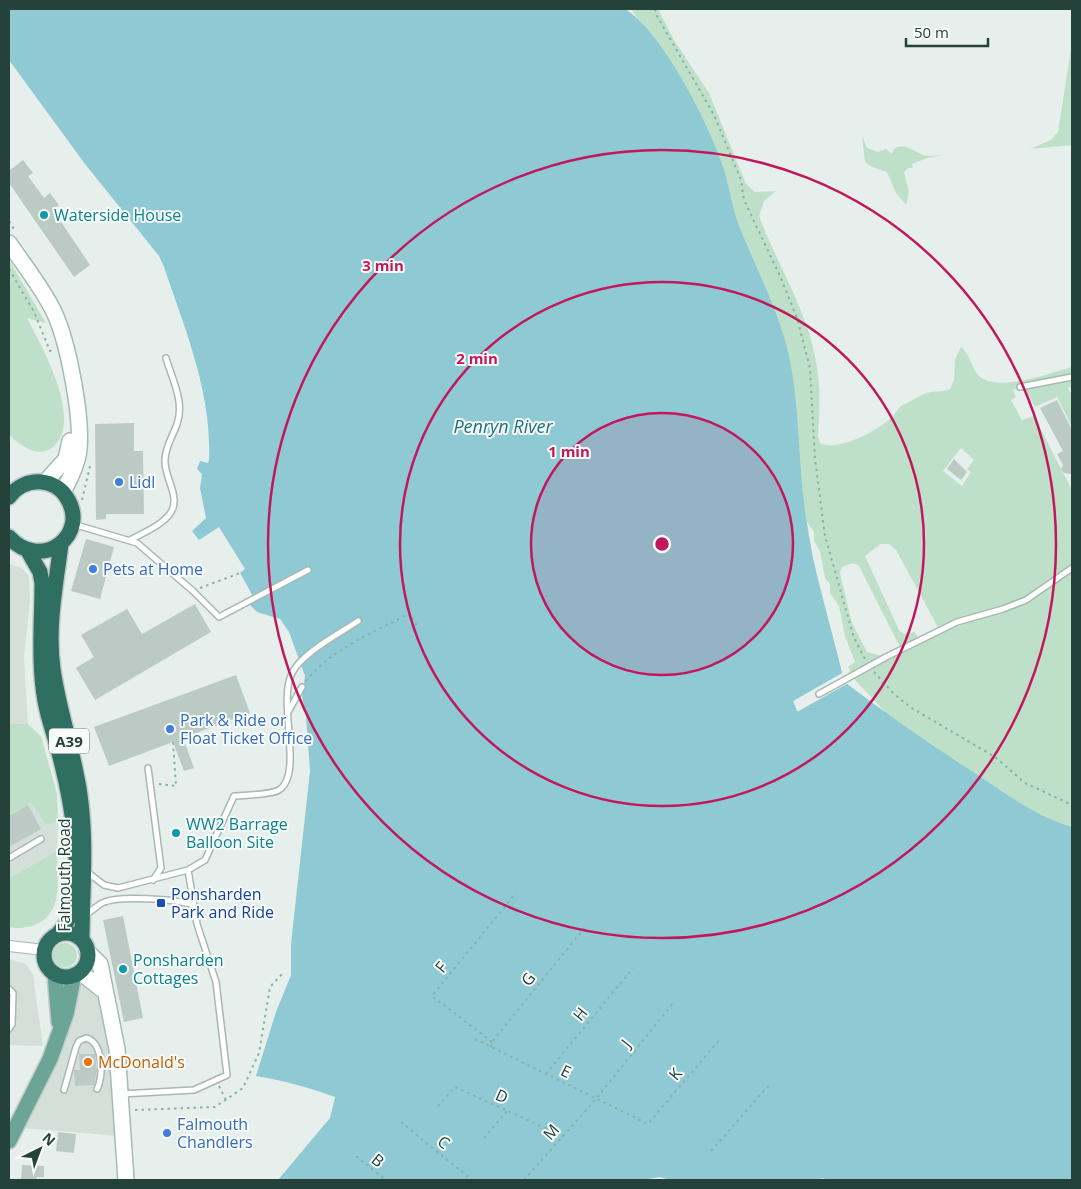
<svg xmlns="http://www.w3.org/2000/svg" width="1081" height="1189" font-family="'Open Sans',sans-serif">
	<rect width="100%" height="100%" fill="#e6efeb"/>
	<path fill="#d4dfda" d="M9,564L21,568L29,576L30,600L24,657L28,724L9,725Z
		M31,803L46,825L58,822L57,851L9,878V815Z
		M9,959L26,964L33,975L43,1046L9,1045Z
		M80,983L100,994L112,1049L118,1136L22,1128L68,1032Z"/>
	<path fill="#bfe0c8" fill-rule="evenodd" d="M625,9L638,19L631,9H658L674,40L709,93L746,184L755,192L776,191L764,201L759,216C778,266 809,313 817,367C821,390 819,414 818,437L820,443C838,452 877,431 891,418C895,415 899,406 903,405C912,401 922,393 931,392C938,391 944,392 950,389L954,380L955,360L961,347C970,353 971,368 979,376C998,393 1050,373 1072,367V386L1068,388L1072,395V427L1057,397L1035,407L1023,386L1013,390L1016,397L1011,400L1022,420L1034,416L1072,490V921L849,793L294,219ZM961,448L974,460L967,469L971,472L962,486L943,471ZM807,522L814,532V541L820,551L825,578L830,584V593L839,606L845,636L855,662L848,667L856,681L886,713L847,684L798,712L793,701L842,673L813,559ZM881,544H889L896,550L939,629L920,639L914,632L904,634L899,630L865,556ZM853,563L859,566L900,647L886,657L867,652L852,623L840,573L842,567Z
		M1072,43V145L1030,149L1051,140L1058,132Z
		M862,135L867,148L878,152L886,149L892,154L894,149C904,142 914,151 923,155C929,157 938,155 944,155L927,158L912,164L913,168H908L904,172L909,192L906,205L896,193L887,172L872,167L865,162Z
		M9,260L46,323L27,318C41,345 87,425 50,449C36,458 19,444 9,435Z
		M10,724H28L41,736L57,794L58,822L46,825L31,803L9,815Z
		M57,851C57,878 65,916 32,926C23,928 18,929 9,927V878Z
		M53 955a12 12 0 1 1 24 0a12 12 0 1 1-24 0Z"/>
	<path fill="#8ec9d4" d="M9,9H625C662,32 706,119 721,161C729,182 731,205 739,226C757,271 780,313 790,360C800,412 798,466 806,518C813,571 830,622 842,673L793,701L797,712L847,684C888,715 930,744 973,772C1005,793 1035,816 1072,827V1180H827L822,1178L820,1180H669L660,1177L642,1180H278L330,1118L335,1097C311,1088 282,1080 256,1076L276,1012L291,975V944L310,771L306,716L302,697L305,676L289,632L280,619L257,612L251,606V600L254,598L240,573L245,569L219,527L199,540L192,531L206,518L200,488L202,474L197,469L200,461L208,463L209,460C212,393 185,329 164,267L159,256L85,164L9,60Z"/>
	<path fill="#bbcac4" d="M23,160L33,173L28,176L44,198L50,193L59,205L53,210L90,265L74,277L9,183V171Z
		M1057,400L1072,430V474L1064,473L1061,469L1063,465L1057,454L1063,451L1040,408Z
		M134,423V451H143L144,514H106V519L96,520L95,424Z
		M954,459L967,472L961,480L947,469Z
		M86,539L114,547L100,599L71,591Z
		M195,604L211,632L95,700L76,668L94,657L81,635L127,609L142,634Z
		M236,675L250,713L183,738L194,768L184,771L173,742L109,766L94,727Z
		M28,805L41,829L9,847V816Z
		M123,916L143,1018L124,1022L103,920Z
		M79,1054H95L97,1070L94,1085L75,1086L74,1070H80Z
		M58,1132L76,1134L74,1153L56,1151Z
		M22,1165L44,1166V1177H37L36,1180H21Z"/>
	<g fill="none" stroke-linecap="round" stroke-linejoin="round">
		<defs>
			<path id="lane" d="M1020,387L1072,377
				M73,524L137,543L193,591L219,617L308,570
				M130,540C143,533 168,523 173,508C178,493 164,476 165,460C165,447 173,436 177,424C185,402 172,379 166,358
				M819,694L886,657L957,622L1003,609L1026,600L1072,568
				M288,712L302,687
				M148,768L161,868L153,880
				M9,858L41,839
				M188,870L205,860L234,796C245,795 271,795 279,790C304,774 277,703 292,673C302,653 339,634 358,621
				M87,872L104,885L118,888L188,870L197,924L216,982L227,1075L194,1090L121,1094
				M86,915C91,911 97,906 102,903C118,895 176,899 193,905
				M9,989L13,993L12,1024L9,1029
				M64,1090L76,1047L79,1041L86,1038C103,1042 104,1076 97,1089"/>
			<path id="street" d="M9,946L45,950"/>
			<path id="secondary" d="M9,243C24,265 41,286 53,310C68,340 82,415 79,449C78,463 70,479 63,492
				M45,482L66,459L70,441
				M87,951L100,964L117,1049L126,1180
				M80,972L104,991"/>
			<path id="primary" d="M55,974L59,1022
				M9,1141L50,1059L66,1014L74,975"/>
			<path id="highway" d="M9,497C17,486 29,481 42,482C51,483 60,488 65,495C93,534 41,573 9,537
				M61,544C56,584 47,628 53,669C59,712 74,752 80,795C87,844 82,891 82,940
				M28,551L40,572L42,583C42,622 38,662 45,701C48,719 55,736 59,753C71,798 86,875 68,919C66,925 61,930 57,935
				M44 955a22 22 0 1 1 44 0a22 22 0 1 1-44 0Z"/>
		</defs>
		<use href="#lane" stroke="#a8b8b2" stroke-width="8"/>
		<use href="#street" stroke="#a8b8b2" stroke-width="12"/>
		<use href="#secondary" stroke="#a4bbb3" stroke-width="18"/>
		<use href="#primary" stroke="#c2cac8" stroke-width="18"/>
		<use href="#highway" stroke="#c2cac8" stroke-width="18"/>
		<path stroke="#86b3a5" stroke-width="2" stroke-dasharray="2.5 4" stroke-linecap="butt" d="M655,9L657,16L714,115L741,180L744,200L780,276L797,318L810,368L815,459L825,536L854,638L866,661
			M9,221L15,231
			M9,269L34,312L50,351L53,349
			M82,500L90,466
			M200,588L240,573
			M874,672L894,694L910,707L995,757L1025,783L1072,805
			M306,681C332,648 374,633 410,613L418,628
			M159,784L176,786L173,742
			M475,1039L648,1124L720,1039
			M492,1042L432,996L516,893
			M491,1047L492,1042L585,927
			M546,1074L633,968
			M219,1086L226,1100
			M438,1106L455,1087L563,1136
			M135,1110L215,1107L243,1088L259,1053L270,987L283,973
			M401,1122L472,1180
			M484,1138L507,1111
			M711,1151L771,1083
			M356,1156L386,1180
			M524,1180L596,1099L674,1002"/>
		<use href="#lane" stroke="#fff" stroke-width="5"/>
		<use href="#street" stroke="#fff" stroke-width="10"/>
		<use href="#secondary" stroke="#fff" stroke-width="15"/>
		<use href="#primary" stroke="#6aa596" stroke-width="15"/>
		<use href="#highway" stroke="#2f6f62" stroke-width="15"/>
	</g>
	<circle cx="662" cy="544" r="131" fill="#c2185b" fill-opacity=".12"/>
	<g fill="none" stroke="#c2185b" stroke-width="2.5">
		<circle cx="662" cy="544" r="131"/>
		<circle cx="662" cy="544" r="262"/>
		<circle cx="662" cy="544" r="394"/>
	</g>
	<g fill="#0f9aa8" stroke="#f7fbf9" stroke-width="2">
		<circle cx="44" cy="215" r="5"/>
		<circle cx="176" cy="833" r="5"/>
		<circle cx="123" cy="969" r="5"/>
	</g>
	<g fill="#3f7fe0" stroke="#f7fbf9" stroke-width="2">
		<circle cx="119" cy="482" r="5"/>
		<circle cx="93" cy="569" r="5"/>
		<circle cx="170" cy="729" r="5"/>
		<circle cx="167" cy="1133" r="5"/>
	</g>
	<rect fill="#1a4fb4" stroke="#f7fbf9" stroke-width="2" x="156" y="898" width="10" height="10" rx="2.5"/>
	<circle fill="#e8710a" stroke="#f7fbf9" stroke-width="2" cx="88" cy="1062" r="5"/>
	<g text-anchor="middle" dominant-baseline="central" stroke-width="4" stroke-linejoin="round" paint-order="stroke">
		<rect fill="#f7fbf9" stroke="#637a73" stroke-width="1" x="49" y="728.5" width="40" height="25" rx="4"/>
		<g font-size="15" font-weight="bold" fill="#24423a">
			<text x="69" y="741">A39</text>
		</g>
		<g font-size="16" fill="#0d838f" stroke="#f7fbf9" text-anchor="start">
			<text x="54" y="215">Waterside House</text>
			<text x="186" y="824">WW2 Barrage<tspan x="186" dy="18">Balloon Site</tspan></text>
			<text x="133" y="960">Ponsharden<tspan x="133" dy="18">Cottages</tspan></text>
		</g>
		<g font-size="16" fill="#366cbe" stroke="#f7fbf9" text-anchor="start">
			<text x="129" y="482">Lidl</text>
			<text x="103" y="569">Pets at Home</text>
			<text x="180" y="720">Park &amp; Ride or<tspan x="180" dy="18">Float Ticket Office</tspan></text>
			<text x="177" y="1124">Falmouth<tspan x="177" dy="18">Chandlers</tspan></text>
		</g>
		<g font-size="16" fill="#24423a" stroke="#f7fbf9">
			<text transform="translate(64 875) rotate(-90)">Falmouth Road</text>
			<text transform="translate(441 967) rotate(-51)">F</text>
			<text transform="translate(528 979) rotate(-51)">G</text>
			<text transform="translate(580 1014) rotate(-51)">H</text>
			<text transform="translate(626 1043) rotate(-51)">J</text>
			<text transform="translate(566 1071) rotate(26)">E</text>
			<text transform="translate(675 1074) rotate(-50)">K</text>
			<text transform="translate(502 1096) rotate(24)">D</text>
			<text transform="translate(551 1132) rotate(-49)">M</text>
			<text transform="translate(444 1142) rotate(39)">C</text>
			<text transform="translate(378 1160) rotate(39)">B</text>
		</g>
		<g font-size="16" fill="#164399" stroke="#f7fbf9" text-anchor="start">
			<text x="171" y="894">Ponsharden<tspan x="171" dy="18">Park and Ride</tspan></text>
		</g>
		<g font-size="16" fill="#c56008" stroke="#f7fbf9" text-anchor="start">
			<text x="98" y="1062">McDonald's</text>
		</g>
		<g font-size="18" font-style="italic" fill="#1c6f80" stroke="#f7fbf9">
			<text x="503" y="426">Penryn River</text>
		</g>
	</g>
	<circle cx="662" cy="544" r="8" fill="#c2185b" stroke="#f7fbf9" stroke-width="2.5"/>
	<g font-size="15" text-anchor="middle" font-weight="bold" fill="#c2185b" stroke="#f7fbf9" stroke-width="4" stroke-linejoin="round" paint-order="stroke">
		<text x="383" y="271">3 min</text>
		<text x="477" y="364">2 min</text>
		<text x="569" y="457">1 min</text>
	</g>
	<rect width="1081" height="1189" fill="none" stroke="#24423a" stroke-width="20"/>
	<g transform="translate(40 1149) rotate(42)" stroke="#f7fbf9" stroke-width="4" paint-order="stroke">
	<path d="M0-4L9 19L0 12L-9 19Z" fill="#24423a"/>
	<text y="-8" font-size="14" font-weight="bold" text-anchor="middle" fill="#24423a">N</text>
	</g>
	<path d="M906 38v8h82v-8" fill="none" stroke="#24423a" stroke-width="2.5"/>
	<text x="914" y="38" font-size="15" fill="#24423a" stroke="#f7fbf9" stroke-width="4" paint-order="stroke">50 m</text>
</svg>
